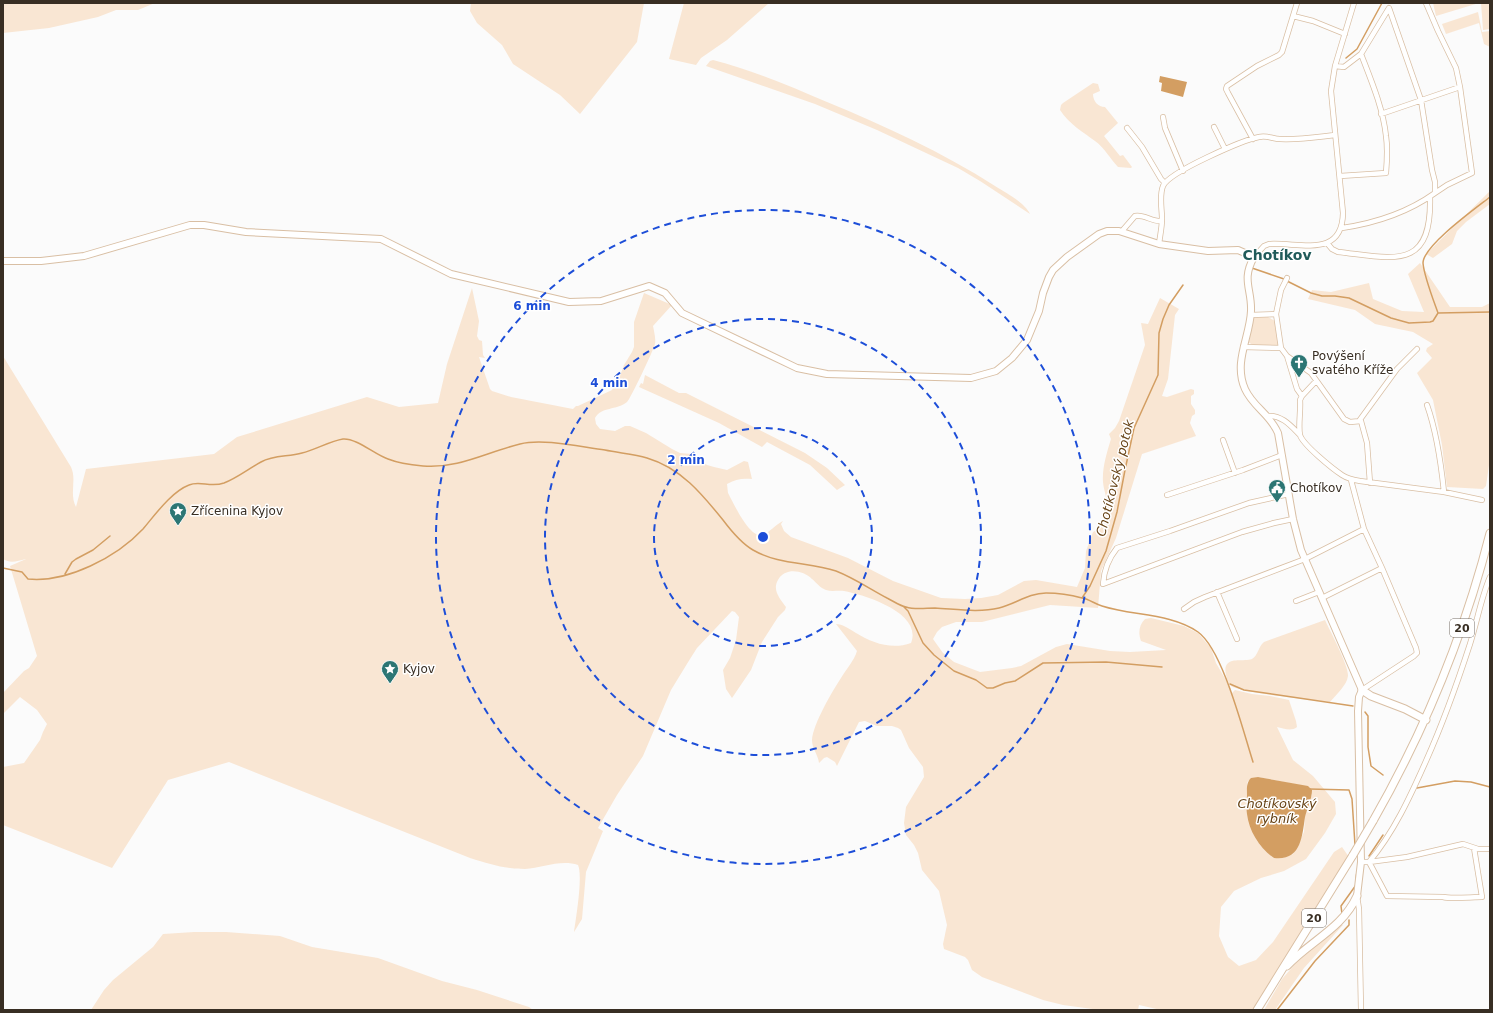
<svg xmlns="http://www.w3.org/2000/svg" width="1493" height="1013" font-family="'DejaVu Sans',sans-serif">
	<rect width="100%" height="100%" fill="#fbfbfb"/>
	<path fill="#f9e6d3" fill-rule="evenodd" d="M3,3H155L138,10H116L98,17L49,28L3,33Z
		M471,3H644L637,42L580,114L560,95L513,64L502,45L477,23L470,11Z
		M684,3H769L727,40L701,58L696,65L669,59Z
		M1433,3H1479L1436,16Z
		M1481,3H1490V29L1483,30Z
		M1478,12L1482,32L1490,31V47L1484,44L1479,23L1446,34L1442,24Z
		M713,60C752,70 790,86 827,102C885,126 942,152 995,186C1005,192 1025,203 1030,214L980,181L958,168L877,130L815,104L706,66L710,61Z
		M1093,83L1098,84L1100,91L1093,94C1093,101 1098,107 1105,107L1118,123L1104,136L1120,156L1123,155C1126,159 1129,163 1132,167L1131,168L1118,167C1110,159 1105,148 1095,141C1083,132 1069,124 1060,110L1061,105L1063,103Z
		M1490,191V204L1466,222L1457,231L1452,244L1433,258L1426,254Z
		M1420,263L1450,307H1482L1490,303V380L1489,383L1490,385V458L1486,486L1483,489L1447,487L1442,445L1433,400L1417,373L1432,358L1426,351L1427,348L1433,344L1413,332L1375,324L1355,310L1308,299L1312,290L1331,292L1369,283L1373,299L1402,311L1424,312L1408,274Z
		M472,288L479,321L477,336L479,340L482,341L483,355L485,358L479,357L490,389L492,391L511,397L573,409L576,406H578L612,390L617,378L620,376L624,365L632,352L634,347V322L644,293L672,305L653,326C654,331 656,339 655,344C654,349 630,400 627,402C616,411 602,406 595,418L596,424L600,429L615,431L625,426H630L646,433L672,449L680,453L692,454L707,465L714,467L727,470L744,461L748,462L752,479C743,478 735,479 727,484L728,493C733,502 749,538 762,535C769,533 776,524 783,521L781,524L784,531L791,537L848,558L893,581L941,598L965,599L981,598L998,595L1024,581L1036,580L1077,587L1085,568L1086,551L1093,532L1098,529L1102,523L1104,515L1103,512C1110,500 1104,494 1103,482C1102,468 1107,452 1111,439L1109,434L1115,428L1119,421L1145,345L1141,323L1148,324L1160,298L1179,309L1175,315L1168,379L1162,396L1167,397L1191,389L1194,390V394L1191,396V404L1195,410V414L1192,416L1190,423L1196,436L1142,454L1116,538L1101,571L1098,608L1050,605L982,622H956L942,627L937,632L933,639L943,653L954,662L980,672L1012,668L1021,666L1056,647L1067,644L1110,651L1130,652L1166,650L1141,641C1138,633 1139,625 1145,619L1151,618L1184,626L1198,633L1211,648L1216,663L1231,689L1230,692L1232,693L1235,690L1252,694L1270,696L1289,700L1296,721L1297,727C1291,732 1283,728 1277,727L1293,760L1313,776L1335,802L1336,814L1325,833L1306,859L1284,871L1261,878L1234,891L1221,907L1219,936L1228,957L1239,966L1256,960L1273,942L1334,852L1342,847L1349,857L1253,1010H1161L1139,1005L1138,1010H1100L1063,1005L1043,1000L982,977L972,970L968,960L965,957L944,949L943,944L947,925L939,891L922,870L918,853L914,845L906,835L904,823L906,807L924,777L923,767L909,748L901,730L898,728L892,726H877L865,721L859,722L837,766L835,762L827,757L824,758L819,763C818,754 812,749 812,740C813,724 832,692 841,678C846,669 854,661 857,651L836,624C842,624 850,629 856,633C872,643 892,650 911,643C923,613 865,595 844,591C838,590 832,592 826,590C820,588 817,583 812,579C803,570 785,567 778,580C772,590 780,599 786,607L785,610L778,617L762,642L751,670L732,698L726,689L723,670L730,658L736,640L739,617L735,612L732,611L697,648L690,659L671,690L643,756L617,795L598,828L603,831L586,872L582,919L574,932C576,918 583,876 578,865C561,859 542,868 525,869C504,869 490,864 470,858L229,762L168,780L112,868L3,825V767L24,763L40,740L43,732L47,724L37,710L20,697L3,714V693L24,671L29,668L37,656L10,566L26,559C17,561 11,564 3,559V356L71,467C77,480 69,494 76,507L86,469L214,454L237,437L367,397L399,407L438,403L447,364ZM1258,777L1309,787L1312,794L1305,816L1304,832L1293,854L1282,858H1274C1247,839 1247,813 1247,784L1248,781Z
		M1257,317H1268L1275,321L1279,344L1277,346L1253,345L1248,342L1254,318Z
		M645,375L679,393H686L805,453L827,468L845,485L837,490L810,465L767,442L762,447L719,423L639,387L641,383L643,384Z
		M1325,620C1330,631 1349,666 1348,676C1347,685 1336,695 1330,702C1313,700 1241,693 1231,686C1227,682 1224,670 1226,666C1230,657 1244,662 1252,659C1258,656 1258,647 1264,642Z
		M1339,925H1343L1304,968L1275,1010H1264L1282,979L1296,963Z
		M194,932H226L280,936L312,947L378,958L442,981L477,990L529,1007L533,1010H91L104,990L113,980L153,947L163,934Z"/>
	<path fill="#d39e62" d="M1160,76L1187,82L1183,97L1161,91L1162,83L1159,82Z
		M1258,777L1308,786L1312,790C1312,799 1307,808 1305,817C1302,837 1301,861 1274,858C1260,849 1249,831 1247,814C1246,808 1247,801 1247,795C1247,789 1246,783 1251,778Z"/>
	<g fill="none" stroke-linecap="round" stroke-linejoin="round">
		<path stroke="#d39e62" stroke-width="1.5" d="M1346,58L1357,49L1382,3
			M1252,268L1284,279
			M1287,281L1311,293L1322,296H1335L1349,298L1391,318L1409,323L1430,322L1433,321L1438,313L1490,312
			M1438,313C1433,299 1424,276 1423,263C1423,246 1476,208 1490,197
			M3,568L22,572L28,579C67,583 117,557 143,529C155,515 171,492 189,485C200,480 210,488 224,483C237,478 248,469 261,462C274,455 288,457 302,453C315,450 330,441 343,439C357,438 375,455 388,459C398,463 412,465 423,466C458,469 487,452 520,444C543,438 581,447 605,450C619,453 634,454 647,458C681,468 702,494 723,520C732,532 741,543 753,550C779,565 809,562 836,571C854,578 870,589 887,598C893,601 900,606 906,607C915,610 926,608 935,608C955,609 979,613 999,608C1015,604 1029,593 1046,593C1057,593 1071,595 1082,598C1089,599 1095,604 1102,606C1133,616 1170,613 1198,632C1223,650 1243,731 1253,762
			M65,574L72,562L76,559L93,550L110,536
			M1082,598L1090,586L1106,551L1117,512L1125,470L1134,428L1158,375L1159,333L1163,319L1169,305L1183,285
			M904,607L908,611L923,643L934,655L954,671L976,680L987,688H993L1005,683L1015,681L1043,663L1106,662L1162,667
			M1230,684L1244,690L1353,706
			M1365,712L1368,716V747L1371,766L1383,775
			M1417,788L1455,781L1471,782L1490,787
			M1309,789L1349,790L1352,799L1355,845
			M1369,856L1383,835
			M1356,879L1357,871
			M1342,914L1341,906L1356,885
			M1277,1010L1315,961L1349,925V920"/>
		<defs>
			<path id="street" d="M1426,3L1438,31L1456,68L1460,87
				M1293,16L1297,3
				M1335,66L1344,67L1361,54L1389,8L1421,100L1432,170L1435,182V193C1407,213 1376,223 1342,228
				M1381,114L1460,87L1472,173L1447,185L1435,193
				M1163,117L1165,128L1183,171
				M1214,127L1225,149
				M1127,128L1142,147L1161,179L1165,183
				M1253,139L1228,93L1226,89L1227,86L1257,66L1279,55L1282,52L1293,16L1313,21L1345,34
				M1340,176L1386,173C1387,161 1388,149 1386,136C1383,108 1371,80 1361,54
				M1122,231L1135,216C1144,214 1152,222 1162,221
				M1327,243L1332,249L1338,252C1393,258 1432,272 1430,197
				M1159,244C1160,236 1162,227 1162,219C1162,209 1159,196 1163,186C1169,172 1243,140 1259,137C1267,135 1273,139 1280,139C1298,140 1317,137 1335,135
				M1254,257L1264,246L1269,244C1300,242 1342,259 1343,213L1331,91L1335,66L1354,3
				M1251,315L1276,314
				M1243,347L1281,348L1287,356L1297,389L1302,396L1300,400C1301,410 1298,426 1300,435C1303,445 1333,469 1342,475C1348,479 1354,480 1360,481L1444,492L1482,500
				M1281,348L1276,314L1281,290L1287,278
				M1287,356L1311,373L1344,419L1350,422L1361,421L1367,443L1370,483
				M1302,396L1316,381
				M1427,405C1437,433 1441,463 1444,492
				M1268,416C1282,415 1291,426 1300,435
				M1359,421L1397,369L1417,349
				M1223,440L1235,473
				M1289,494L1249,503L1170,531L1117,548C1108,559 1104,570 1103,584L1242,532L1274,523L1293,519
				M1167,495L1243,470L1282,455
				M1217,592L1237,639
				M1322,598L1382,568L1364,529L1351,480
				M1296,601L1319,592
				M1184,609L1194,602L1205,597L1305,559L1364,529
				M1362,690L1414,656L1417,653L1416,648L1382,568
				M1361,862H1369L1407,857L1463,844L1478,849H1490
				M1369,862C1394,832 1410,797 1426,761C1443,723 1457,684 1470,644C1477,622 1481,598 1490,577
				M1369,862L1387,896L1443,897C1451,899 1472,897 1482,897L1474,848
				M1357,896L1359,909L1361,1010"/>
			<path id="secondary" d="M3,261H41L84,256L190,225H204L246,232L381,239L451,274L569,302L601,301L649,286L665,293L682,313L797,368L827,374L971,378L996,371L1012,358L1027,340L1039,311L1043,293L1049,277L1053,270L1067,257L1099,234L1107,231H1119L1159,244L1208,251L1238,250L1254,257C1241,280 1252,289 1251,311C1250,337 1233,362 1245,389C1253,407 1270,414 1278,433L1293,519L1301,550L1362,690L1359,697L1358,711L1361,862L1357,896"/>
			<path id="primary" d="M1362,690L1371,696L1405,709L1426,720
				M1373,821C1425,730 1464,635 1490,533
				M1287,966C1310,941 1342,929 1357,896
				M1257,1010L1353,855"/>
		</defs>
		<use href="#street" stroke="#d9bfa4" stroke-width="6"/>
		<use href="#secondary" stroke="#d9bfa4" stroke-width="8"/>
		<use href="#primary" stroke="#d9bfa4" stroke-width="9"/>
		<use href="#street" stroke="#fff" stroke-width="4.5"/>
		<use href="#secondary" stroke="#fff" stroke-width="6"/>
		<use href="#primary" stroke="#fff" stroke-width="7"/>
		<defs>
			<path id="primary-bridge" d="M1353,855L1373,821"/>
		</defs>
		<use href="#primary-bridge" stroke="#d9bfa4" stroke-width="9" stroke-linecap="butt"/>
		<use href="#primary-bridge" stroke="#fff" stroke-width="7"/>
	</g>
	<g fill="none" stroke="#1d4ed8" stroke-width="2" stroke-dasharray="7 5">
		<circle cx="763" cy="537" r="109"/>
		<circle cx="763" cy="537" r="218"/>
		<circle cx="763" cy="537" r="327"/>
	</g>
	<defs>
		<symbol id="church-pin" viewBox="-11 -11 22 30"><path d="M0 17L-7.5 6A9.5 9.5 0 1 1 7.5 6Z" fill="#2c7674" stroke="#fff"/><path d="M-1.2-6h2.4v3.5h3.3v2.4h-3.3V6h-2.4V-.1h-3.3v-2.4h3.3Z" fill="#fff"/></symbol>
		<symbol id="civic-pin" viewBox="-11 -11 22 30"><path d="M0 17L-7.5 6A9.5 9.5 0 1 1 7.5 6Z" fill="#2c7674" stroke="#fff"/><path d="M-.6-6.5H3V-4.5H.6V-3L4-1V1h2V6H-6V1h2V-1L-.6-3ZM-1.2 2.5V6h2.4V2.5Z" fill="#fff"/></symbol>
		<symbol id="sight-pin" viewBox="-11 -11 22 30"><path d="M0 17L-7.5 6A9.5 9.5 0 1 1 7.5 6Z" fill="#2c7674" stroke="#fff"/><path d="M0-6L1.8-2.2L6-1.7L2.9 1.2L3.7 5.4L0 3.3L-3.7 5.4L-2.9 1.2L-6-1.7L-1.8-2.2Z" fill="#fff"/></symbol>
	</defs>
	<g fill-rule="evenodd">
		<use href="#church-pin" x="1289" y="353" width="20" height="27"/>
		<use href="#civic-pin" x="1267" y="478" width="20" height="27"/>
		<use href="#sight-pin" x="168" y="501" width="20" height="27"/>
		<use href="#sight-pin" x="380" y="659" width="20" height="27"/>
	</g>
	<g text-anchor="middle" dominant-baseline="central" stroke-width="3" stroke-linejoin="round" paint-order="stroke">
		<g fill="#fff" stroke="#746d65" stroke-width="1">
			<rect x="1450" y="619" width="24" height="18" rx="3"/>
			<rect x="1302" y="909" width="24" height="18" rx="3"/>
		</g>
		<g font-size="11" font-weight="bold" fill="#382e23">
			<text x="1462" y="628">20</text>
			<text x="1314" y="918">20</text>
		</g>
		<g font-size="12" fill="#382e23" stroke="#fff" text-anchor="start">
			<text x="1312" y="356">Povýšení<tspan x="1312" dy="14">svatého Kříže</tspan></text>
			<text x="1290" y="488">Chotíkov</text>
			<text x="191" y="511">Zřícenina Kyjov</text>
			<text x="403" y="669">Kyjov</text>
		</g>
		<g font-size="13" font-style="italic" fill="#684417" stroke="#fff">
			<text transform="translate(1115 478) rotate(-76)">Chotíkovský potok</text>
			<text x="1277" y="803">Chotíkovský<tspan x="1277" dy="15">rybník</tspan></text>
		</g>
		<g font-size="14" font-weight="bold" fill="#215b5a" stroke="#fff">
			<text x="1277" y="255">Chotíkov</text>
		</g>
	</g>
	<circle cx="763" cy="537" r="6" fill="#1d4ed8" stroke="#fff" stroke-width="2"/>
	<g font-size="12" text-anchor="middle" font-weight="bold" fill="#1d4ed8" stroke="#fff" stroke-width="3" stroke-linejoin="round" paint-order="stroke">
		<text x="532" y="310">6 min</text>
		<text x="609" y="387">4 min</text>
		<text x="686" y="464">2 min</text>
	</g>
	<rect width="1493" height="1013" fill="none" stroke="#382e23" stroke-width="8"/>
</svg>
